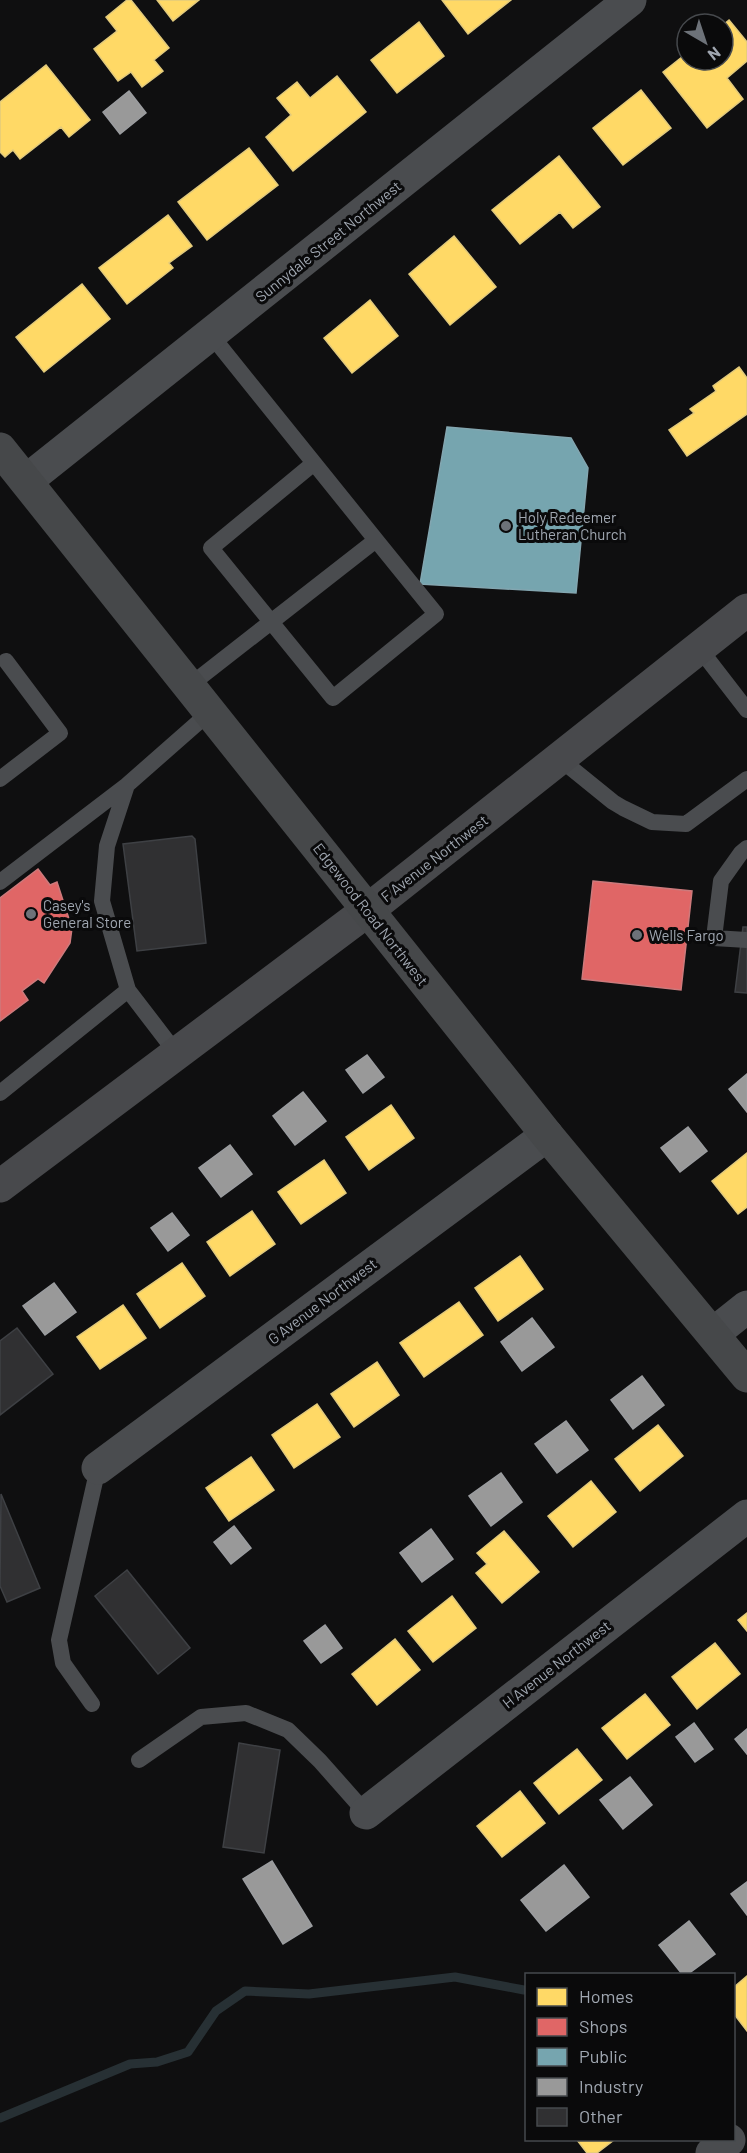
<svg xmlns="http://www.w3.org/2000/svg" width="747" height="2153" font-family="Barlow,sans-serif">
	<rect width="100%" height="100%" fill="#0f0f10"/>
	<path fill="#ffd966" stroke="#e2ca7c" stroke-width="1.5" d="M127,0H131L169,48L154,60L163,71L142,87L131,72L118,81L94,49L117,31L106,17Z
		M157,0H199L173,21Z
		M442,0H511L468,34Z
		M729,20L747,42V61L727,78L743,99L707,128L663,72L687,53V60H723V25Z
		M419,22L444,56L397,93L371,60Z
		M46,65L90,120L69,137L61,127L20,159L13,150L5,157L0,152V102Z
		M337,76L366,112L293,171L266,137L291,115L277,98L297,82L310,98Z
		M641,90L671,128L623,165L593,128Z
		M249,148L278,185L207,240L178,202Z
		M559,156L600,207L573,228L560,212L520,244L492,210Z
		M168,215L192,246L169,263L173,268L127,304L99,268Z
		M454,236L496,287L450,325L409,274Z
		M82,284L110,319L44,372L16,337Z
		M370,300L398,336L352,373L324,338Z
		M739,367L747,378V414L687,456L669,430L694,413L690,409L716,391L713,386Z
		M391,1105L414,1138L369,1170L346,1137Z
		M747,1153V1207L738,1214L712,1181Z
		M324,1160L346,1193L301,1224L278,1192Z
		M252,1211L275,1244L230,1276L207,1242Z
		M520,1256L543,1289L498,1321L475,1288Z
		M182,1263L205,1296L160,1328L137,1294Z
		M459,1302L483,1335L424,1377L400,1343Z
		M123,1305L146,1338L100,1369L77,1337Z
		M377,1362L399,1395L354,1427L331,1394Z
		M317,1404L340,1437L294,1468L272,1435Z
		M658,1425L683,1456L640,1491L615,1459Z
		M251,1457L274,1490L229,1521L206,1488Z
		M591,1481L616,1512L573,1547L548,1516Z
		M504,1531L539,1572L502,1603L476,1573L487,1564L477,1553Z
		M452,1596L476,1628L433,1662L408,1631Z
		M747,1613V1631L738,1620Z
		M395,1639L420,1670L377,1705L352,1674Z
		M715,1643L740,1674L697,1709L672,1677Z
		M645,1694L670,1725L627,1759L602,1728Z
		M577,1749L602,1780L559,1814L534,1783Z
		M520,1791L545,1823L502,1857L477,1826Z
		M747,1976V2031L734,2014V1987Z
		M577,2140H614L597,2153H587Z"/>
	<path fill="#e06666" stroke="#cd7a7c" stroke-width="1.5" d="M38,869L50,885L57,882L72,928L70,943L44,983L38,979L22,991L28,1000L0,1021V898Z
		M593,881L692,891L681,990L582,979Z"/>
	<path fill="#76a5af" stroke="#83a6b0" stroke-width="1.5" d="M447,427L571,438L588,468L576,593L420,584Z"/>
	<path fill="#999" stroke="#9b9da0" stroke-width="1.5" d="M129,91L146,113L120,134L103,112Z
		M367,1055L384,1077L363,1093L346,1070Z
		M747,1074V1112L729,1089Z
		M303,1092L326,1121L295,1145L273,1116Z
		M688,1127L707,1151L680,1172L661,1148Z
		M230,1145L252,1174L221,1197L199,1168Z
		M172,1213L189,1235L168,1251L151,1228Z
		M54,1283L76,1312L45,1335L23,1306Z
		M532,1318L554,1347L522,1371L501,1342Z
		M642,1376L664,1405L633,1429L611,1400Z
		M566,1421L588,1450L557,1473L535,1444Z
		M501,1473L522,1502L491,1526L469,1496Z
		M234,1526L251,1548L231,1564L214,1542Z
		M431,1529L453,1559L422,1582L400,1553Z
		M325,1625L342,1648L321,1663L304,1641Z
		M694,1723L713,1749L695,1762L676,1737Z
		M747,1729V1754L735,1739Z
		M630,1777L652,1805L623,1829L600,1800Z
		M272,1861L312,1926L283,1944L243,1879Z
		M564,1865L589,1897L546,1931L521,1900Z
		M747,1882V1915L731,1894Z
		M689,1921L715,1954L688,1974H682L659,1945Z"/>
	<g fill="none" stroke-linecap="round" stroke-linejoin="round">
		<path stroke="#273034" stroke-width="9" d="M0,2118L130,2064L157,2062L188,2052L216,2011L245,1991L309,1994L455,1977L524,1990"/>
	</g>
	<path fill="#303032" stroke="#3e4044" stroke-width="1.5" d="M192,836L195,839L206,943L137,951L123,844Z
		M743,927H747V993L735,992Z
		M17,1328L53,1374L0,1415V1341Z
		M1,1494L40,1588L7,1602L0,1586Z
		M127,1570L190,1648L158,1674L95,1596Z
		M239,1743L280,1750L264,1853L223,1847Z"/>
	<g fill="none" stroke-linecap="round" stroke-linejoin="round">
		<path stroke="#4a4c4f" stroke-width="16" d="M314,463L211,548L333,698L436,614L376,540
			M699,648L747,710
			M189,686L376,540L211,335
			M560,759L613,802L623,808L652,822L686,824L747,779
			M0,779L60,733L6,661
			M747,848L741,853L721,881L714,938L747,940
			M0,882L127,785
			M177,1054L128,990L102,901L107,846L127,785L210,712
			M0,1093L128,990
			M92,1704L63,1663L59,1640L98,1468
			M139,1760L201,1717L246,1713L288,1730L320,1761L366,1813"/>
		<path stroke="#4a4c4f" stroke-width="33" d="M26,481L630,0
			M713,1334L747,1307
			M98,1468L547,1135
			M366,1813L747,1516
			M712,2153L729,2140"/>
		<path stroke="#48494c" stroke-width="33" d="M0,1186L368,910L747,610"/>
		<path stroke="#46484a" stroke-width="33" d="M0,449L547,1135L747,1376"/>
	</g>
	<g fill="#6d7279" stroke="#0a0a0b" stroke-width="2">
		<circle cx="506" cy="526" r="6"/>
		<circle cx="31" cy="914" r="6"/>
		<circle cx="637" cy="935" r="6"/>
	</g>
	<g text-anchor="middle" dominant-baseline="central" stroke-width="6" stroke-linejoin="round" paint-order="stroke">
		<g font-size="15" fill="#a0a7b1" stroke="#0a0a0b">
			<text transform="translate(328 241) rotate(-39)">Sunnydale Street Northwest</text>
			<text transform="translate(434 858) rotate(-38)">F Avenue Northwest</text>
			<text transform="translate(371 914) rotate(52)">Edgewood Road Northwest</text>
			<text transform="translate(322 1301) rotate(-37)">G Avenue Northwest</text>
			<text transform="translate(556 1664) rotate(-38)">H Avenue Northwest</text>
		</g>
		<g font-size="15" fill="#a0a7b1" stroke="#0a0a0b" text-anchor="start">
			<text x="518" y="517">Holy Redeemer<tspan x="518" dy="17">Lutheran Church</tspan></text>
			<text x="43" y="905">Casey's<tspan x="43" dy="17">General Store</tspan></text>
			<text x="649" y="935">Wells Fargo</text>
		</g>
	</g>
	<rect x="525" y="1973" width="210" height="168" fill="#0a0a0b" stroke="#46494d" stroke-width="1.5"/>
	<rect x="537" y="1988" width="30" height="18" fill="#ffd966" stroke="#46494d" stroke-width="1.5"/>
	<text x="579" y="2003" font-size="18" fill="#a0a7b1">Homes</text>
	<rect x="537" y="2018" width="30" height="18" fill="#e06666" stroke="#46494d" stroke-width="1.5"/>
	<text x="579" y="2033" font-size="18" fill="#a0a7b1">Shops</text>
	<rect x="537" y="2048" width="30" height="18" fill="#76a5af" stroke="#46494d" stroke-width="1.5"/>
	<text x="579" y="2063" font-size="18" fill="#a0a7b1">Public</text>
	<rect x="537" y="2078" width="30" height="18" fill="#999999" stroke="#46494d" stroke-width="1.5"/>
	<text x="579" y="2093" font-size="18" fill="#a0a7b1">Industry</text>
	<rect x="537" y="2108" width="30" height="18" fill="#303032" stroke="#46494d" stroke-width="1.5"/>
	<text x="579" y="2123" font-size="18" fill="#a0a7b1">Other</text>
	<g transform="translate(705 42) rotate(141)"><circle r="28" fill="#0a0a0b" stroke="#46494d" stroke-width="1.5"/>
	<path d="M0-4.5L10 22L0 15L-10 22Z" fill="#6d7279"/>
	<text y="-9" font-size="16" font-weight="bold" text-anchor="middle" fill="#a0a7b1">N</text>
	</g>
</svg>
